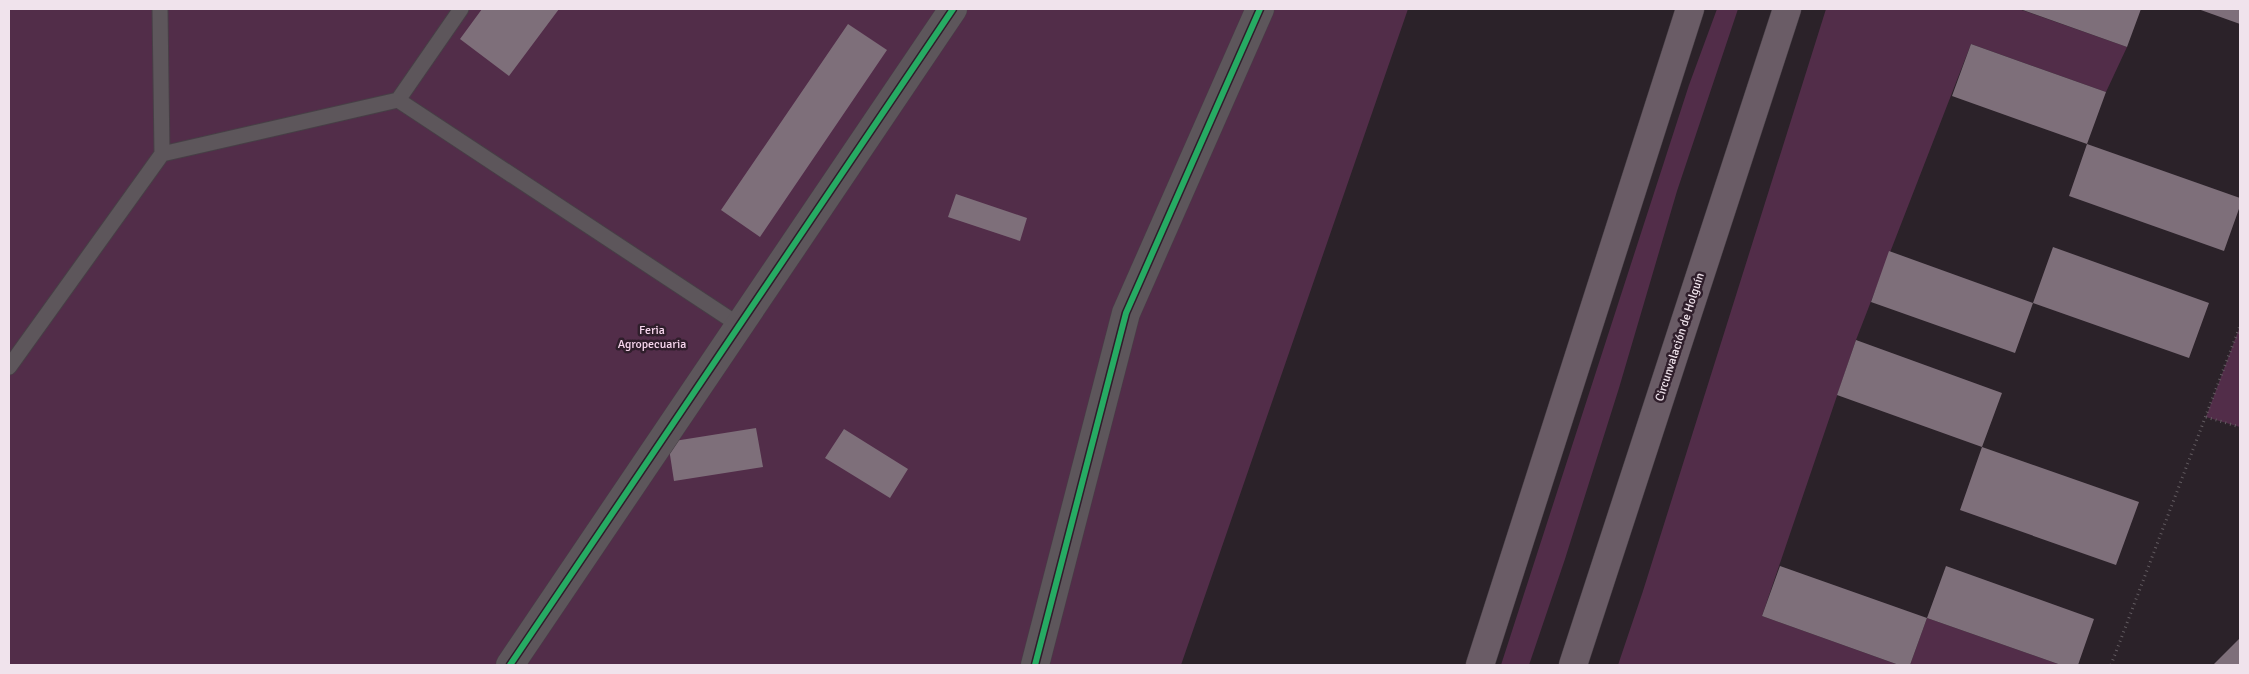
<svg xmlns="http://www.w3.org/2000/svg" width="2249" height="674" font-family="Signika,sans-serif">
	<rect width="100%" height="100%" fill="#2b2229"/>
	<path fill="#522d49" d="M9,9H1408L1181,665H9Z
		M1717,9H1738L1677,191L1619,388L1565,559L1529,665H1501L1689,85Z
		M1826,9H2019L2127,47L2106,92L1971,44L1856,340L1762,616L1899,665H1618L1643,591Z
		M2240,326V427L2206,417Z
		M1927,618L2061,665H1910Z"/>
	<path fill="#7e6f7a" d="M482,9H559L509,76L460,39Z
		M2020,9H2141L2127,47Z
		M2198,9H2240V24Z
		M848,24L887,50L760,237L721,210Z
		M1971,44L2106,92L2087,144L1952,96Z
		M2087,144L2240,198V206L2224,251L2069,196Z
		M956,194L1027,218L1020,241L948,217Z
		M2053,247L2209,303L2189,358L2033,303Z
		M1889,251L2033,303L2015,353L1871,302Z
		M1856,340L2002,393L1982,447L1837,395Z
		M756,428L763,467L674,481L668,442Z
		M844,429L908,469L890,498L825,458Z
		M1982,447L2139,502L2116,565L1960,510Z
		M1780,566L1927,618L1910,665H1899L1762,616Z
		M1946,566L2094,619L2078,665H2061L1927,618Z
		M2240,638V665H2213Z"/>
	<g fill="none" stroke-linecap="round" stroke-linejoin="round">
		<defs>
			<path id="service" d="M160,9L162,154L398,100L461,9
				M398,100L739,325
				M9,367L162,154"/>
			<path id="minor" d="M510,665L953,9
				M1035,665L1126,313L1260,9"/>
			<path id="trunk" d="M1480,665L1690,9
				M1573,665L1787,9"/>
		</defs>
		<use href="#service" stroke="#473f46" stroke-width="17"/>
		<use href="#minor" stroke="#473f46" stroke-width="29"/>
		<use href="#trunk" stroke="#473f46" stroke-width="29"/>
		<path stroke="#625b60" stroke-width="3" stroke-dasharray="1 4" stroke-linecap="butt" d="M2206,417L2240,427
			M2111,665L2240,326"/>
		<use href="#service" stroke="#5d565b" stroke-width="15"/>
		<use href="#minor" stroke="#5d565b" stroke-width="28"/>
		<use href="#trunk" stroke="#6a5c66" stroke-width="28"/>
		<defs>
			<path id="cycleway" d="M510,665L953,9
				M1035,665L1126,313L1260,9"/>
		</defs>
		<use href="#cycleway" stroke="#2f1e2b" stroke-width="9"/>
		<use href="#cycleway" stroke="#26ab63" stroke-width="6"/>
	</g>
	<g text-anchor="middle" dominant-baseline="central" stroke-width="5" stroke-linejoin="round" paint-order="stroke">
		<g font-size="12" fill="#f8d7ee" stroke="#2f1e2b">
			<text x="652" y="330">Feria<tspan x="652" dy="14">Agropecuaria</tspan></text>
		</g>
		<g font-size="12" fill="#f0e3ec" stroke="#2f1e2b">
			<text transform="translate(1680 337) rotate(-72)">Circunvalación de Holguín</text>
		</g>
	</g>
	<rect width="2249" height="674" fill="none" stroke="#f0e3ec" stroke-width="20"/>
</svg>
